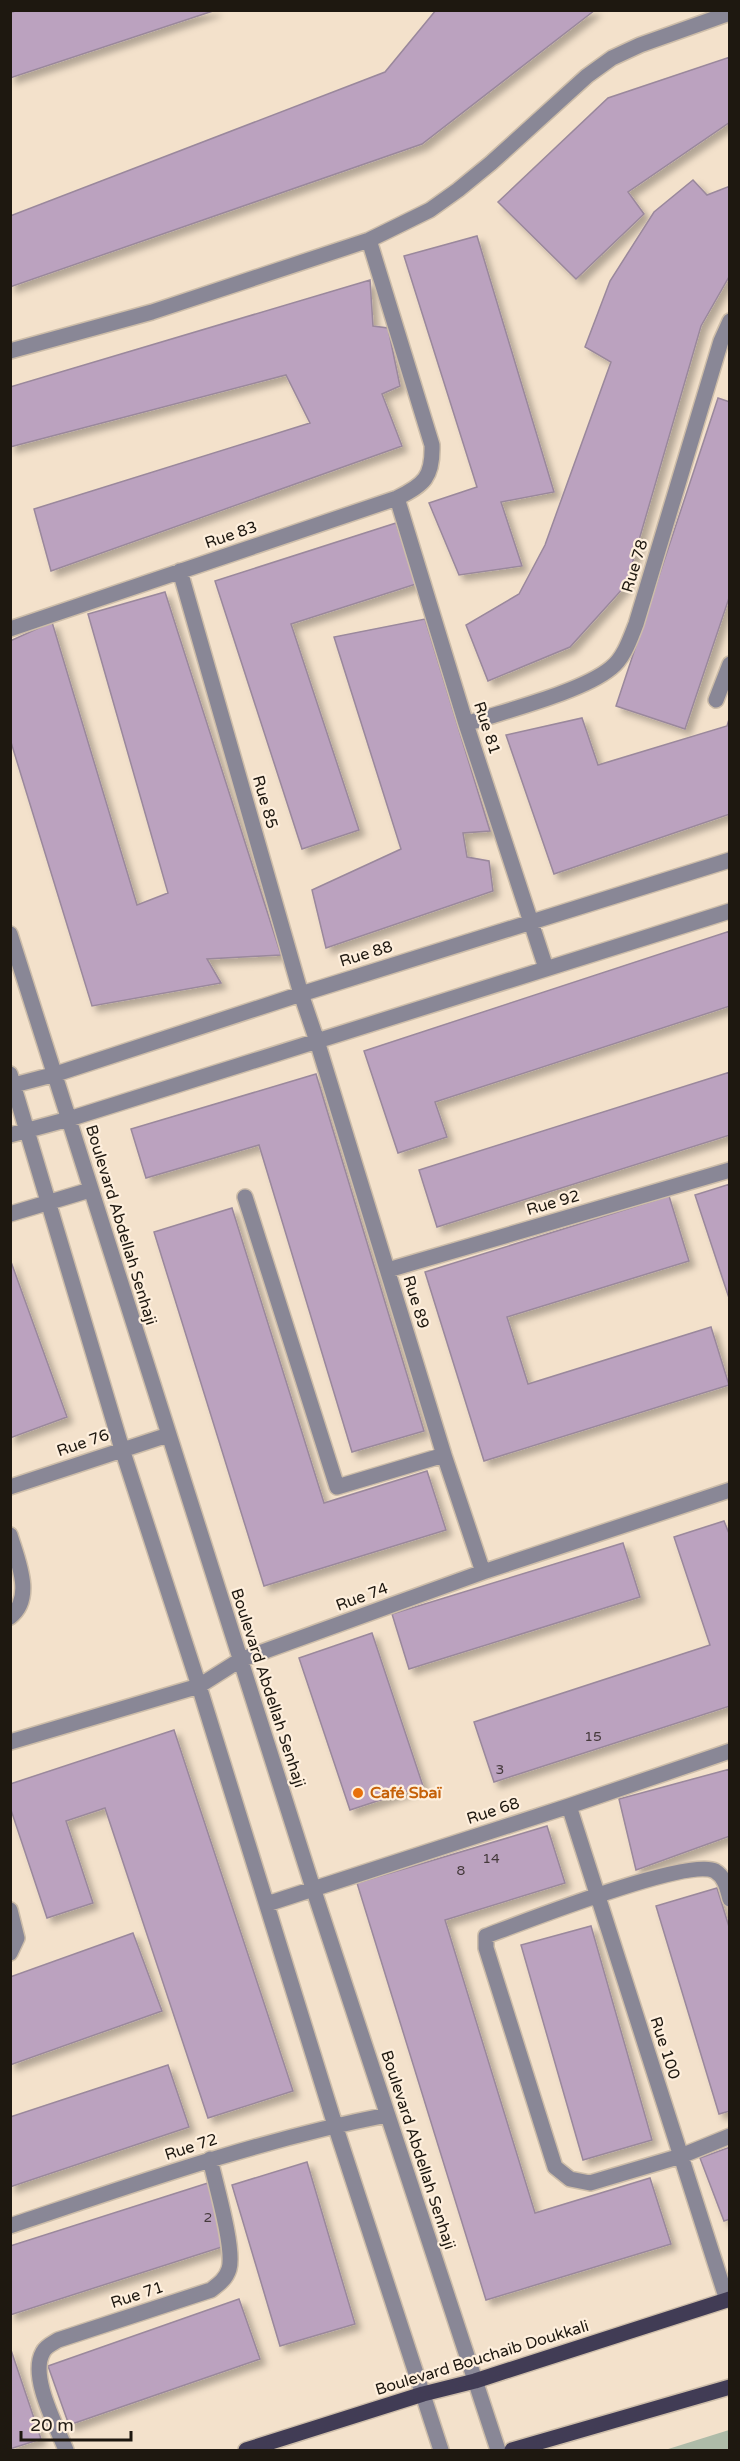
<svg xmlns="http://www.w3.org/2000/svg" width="740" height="2461" font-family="'Varela Round',sans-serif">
	<defs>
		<filter id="shadow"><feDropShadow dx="5.5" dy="5.5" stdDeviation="3" flood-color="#0004"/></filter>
	</defs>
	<rect width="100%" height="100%" fill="#f3e1cb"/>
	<path fill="#aebba8" d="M729,2430V2450H665Z"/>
	<path fill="#bba2bf" stroke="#9a889c" stroke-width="1.5" filter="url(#shadow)" d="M18,10H216L10,78V13Z
		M436,10H595L422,144L10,287V216L385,72Z
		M730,57V122L628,192L644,214L576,279L498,202L608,98Z
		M693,180L707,195L730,186V275L701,326L626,585L570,647L488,681L466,625L519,594L545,545L611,362L585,347L610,281L654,212Z
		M477,236L554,492L501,502L522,566L459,575L429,503L477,487L404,256Z
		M370,280L373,326L388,328L400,386L382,394L402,446L51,571L34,509L310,423L286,375L10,447V387Z
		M718,398L730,402V595L685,729L616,706Z
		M396,523L416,584L291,624L359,830L302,849L215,581Z
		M165,592L281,955L207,959L221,983L92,1006L10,739V641L52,622L137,905L168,893L88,614Z
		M425,619L490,831L463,833L467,857L489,861L493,891L326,948L312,890L401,849L334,637Z
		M730,716V814L554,874L506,735L582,718L598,765L727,726Z
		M730,931V1006L435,1102L447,1137L398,1153L364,1051Z
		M730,1072V1135L437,1227L419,1170Z
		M316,1074L424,1431L352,1452L259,1145L146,1178L131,1129Z
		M730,1184V1301L695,1195Z
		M669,1196L689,1261L507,1317L528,1384L711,1327L729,1385L484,1461L425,1272Z
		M232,1208L324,1503L427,1471L446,1530L264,1586L154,1232Z
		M10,1259L67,1417L10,1438Z
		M724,1521L730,1536V1706L494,1782L474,1722L710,1645L674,1537Z
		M623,1543L640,1597L409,1669L392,1614Z
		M372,1633L423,1786L350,1810L299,1658Z
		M174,1730L293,2091L208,2118L105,1808L66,1821L93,1903L47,1918L10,1807V1784Z
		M730,1769V1836L636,1870L619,1799Z
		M547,1826L565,1883L445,1920L535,2213L650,2178L671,2244L486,2300L357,1883Z
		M717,1888L730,1930V2111L719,2114L656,1906Z
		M591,1926L652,2140L583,2160L521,1945Z
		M133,1933L162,2011L10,2065V1977Z
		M168,2065L189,2127L10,2187V2117Z
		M730,2147V2219L724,2221L700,2158Z
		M307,2162L355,2324L280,2346L232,2185Z
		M208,2183L228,2245L10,2315V2246Z
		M239,2299L260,2359L69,2425L48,2366Z
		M10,2347L41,2439L10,2449Z"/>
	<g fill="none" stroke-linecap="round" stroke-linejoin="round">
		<defs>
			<path id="minor" d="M10,351L152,312L369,240L430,210L458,190L491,163L587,76L612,58L640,45L730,13
				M397,498L466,724L546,968
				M180,571L301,994L317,1041L444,1455L483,1572
				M10,629L397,498C424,485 433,477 432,445L369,240
				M716,700L730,664
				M466,724C504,711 582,692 611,668C624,658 630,639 636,624L721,341L730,321
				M10,934L313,1888L498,2450
				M10,1074L122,1449L199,1686L335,2125L441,2450
				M14,1085L56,1074L301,994L730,860
				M10,1135L69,1119L730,911
				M245,1197L337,1487L444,1455
				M10,1214L90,1190
				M388,1270L730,1170
				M10,1487L168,1435
				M10,1535C17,1559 35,1598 10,1617
				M10,1742L199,1686L240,1660L483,1572L730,1490
				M569,1806L727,2300
				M730,1899C727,1888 725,1877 715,1871C688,1857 521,1923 486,1936V1948L555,2167L570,2179L590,2183L681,2156L730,2136
				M267,1904L569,1806L730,1751
				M10,1910L17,1938L10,1953
				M10,2226C135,2184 258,2140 387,2115
				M66,2450C56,2425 29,2376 43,2352C46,2346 52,2344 58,2340L211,2290C219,2284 226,2279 229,2269C235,2249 215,2182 210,2159"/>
			<path id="major" d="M246,2450L423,2394L475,2381L730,2299
				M512,2450L730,2387"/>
		</defs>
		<use href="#minor" stroke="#cdbda9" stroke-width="18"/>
		<use href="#major" stroke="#cdbda9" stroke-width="18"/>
		<use href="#minor" stroke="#898796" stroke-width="15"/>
		<use href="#major" stroke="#413c55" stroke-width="15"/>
	</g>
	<circle fill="#e8710a" stroke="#feefdd" stroke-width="2" cx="358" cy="1793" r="6"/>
	<g text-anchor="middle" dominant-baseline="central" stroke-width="4.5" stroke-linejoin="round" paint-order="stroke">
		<g font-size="14" fill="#453a3c">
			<text x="593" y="1736">15</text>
			<text x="500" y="1769">3</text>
			<text x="491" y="1858">14</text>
			<text x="461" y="1870">8</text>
			<text x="208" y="2217">2</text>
		</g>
		<g font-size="16" fill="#1e1810" stroke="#feefdd">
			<text transform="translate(231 535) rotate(-19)">Rue 83</text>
			<text transform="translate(635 566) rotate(-73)">Rue 78</text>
			<text transform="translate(487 728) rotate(72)">Rue 81</text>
			<text transform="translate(265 802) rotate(74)">Rue 85</text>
			<text transform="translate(366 954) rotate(-17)">Rue 88</text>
			<text transform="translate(553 1203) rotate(-16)">Rue 92</text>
			<text transform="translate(121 1225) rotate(73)">Boulevard Abdellah Senhaji</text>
			<text transform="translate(416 1302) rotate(73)">Rue 89</text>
			<text transform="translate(83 1443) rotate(-19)">Rue 76</text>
			<text transform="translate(362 1597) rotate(-20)">Rue 74</text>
			<text transform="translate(268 1688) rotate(72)">Boulevard Abdellah Senhaji</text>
			<text transform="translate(493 1811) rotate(-18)">Rue 68</text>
			<text transform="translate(665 2048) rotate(72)">Rue 100</text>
			<text transform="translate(191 2147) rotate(-18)">Rue 72</text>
			<text transform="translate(418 2150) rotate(72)">Boulevard Abdellah Senhaji</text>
			<text transform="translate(137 2295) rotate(-18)">Rue 71</text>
			<text transform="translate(482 2358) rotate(-17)">Boulevard Bouchaib Doukkali</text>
		</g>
		<g font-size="16" font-weight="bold" fill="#c56008" stroke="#feefdd" text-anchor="start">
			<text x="370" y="1793">Café Sbaï</text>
		</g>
	</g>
	<rect width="740" height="2461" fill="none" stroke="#1e1810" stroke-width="24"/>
	<path d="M21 2431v9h110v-9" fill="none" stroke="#1e1810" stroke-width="3"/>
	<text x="30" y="2431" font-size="18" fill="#1e1810" stroke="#feefdd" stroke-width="4.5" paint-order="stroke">20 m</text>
</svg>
